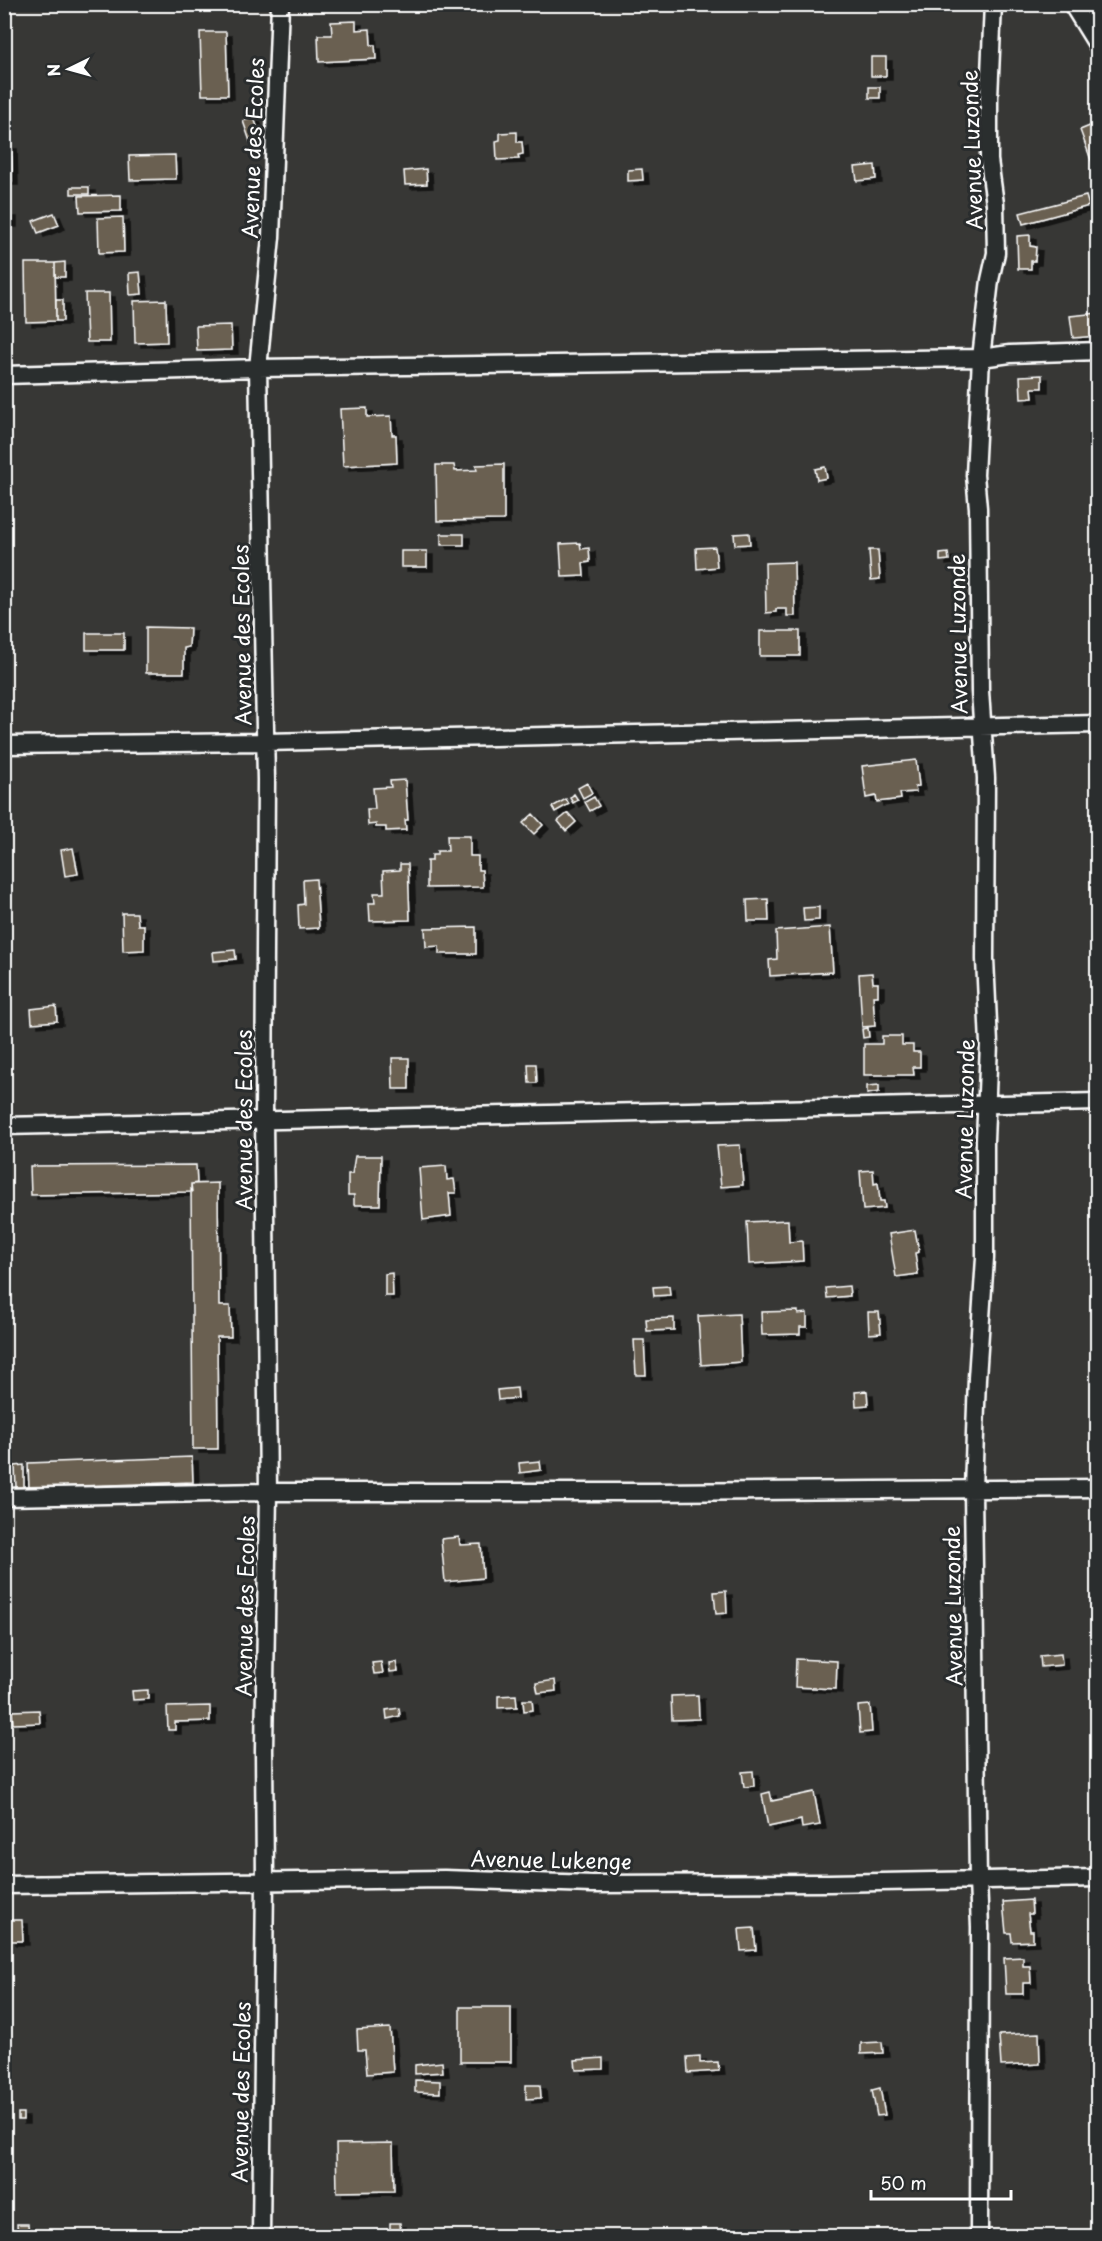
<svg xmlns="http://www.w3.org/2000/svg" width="1102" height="2241" font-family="'Playpen Sans',sans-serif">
	<defs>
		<filter id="shadow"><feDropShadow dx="6" dy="4" stdDeviation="0" flood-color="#0009"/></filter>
	</defs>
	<rect width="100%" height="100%" fill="#373735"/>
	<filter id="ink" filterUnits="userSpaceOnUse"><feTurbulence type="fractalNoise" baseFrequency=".0167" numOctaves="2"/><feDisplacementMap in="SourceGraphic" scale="12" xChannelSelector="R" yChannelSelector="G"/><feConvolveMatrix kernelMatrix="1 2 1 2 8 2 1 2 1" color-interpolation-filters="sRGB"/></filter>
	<g filter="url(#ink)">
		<path fill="#6a6051" stroke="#fff" stroke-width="1.5" filter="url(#shadow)" d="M356,21V30L370,29L371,45H375L376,59L319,62L318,35H332L331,22Z
			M200,32H226L228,95H202Z
			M871,57H886V76H871Z
			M977,73L978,80L970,81L969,74Z
			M869,87H880V98H869Z
			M254,118L262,140L251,144L243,121Z
			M1097,123L1098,125V179L1080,130Z
			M517,132V142H522L523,154L518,155L519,159L497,160L496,141L500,140V133Z
			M4,145H11L12,181H4Z
			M175,155L176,179L130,180L129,156Z
			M875,165L876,179L857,181L855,167Z
			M426,169L427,184L405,185L404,171Z
			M642,169L643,180L628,181V170Z
			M71,187H89V194H71Z
			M121,195V211L80,212L79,196Z
			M1086,196L1089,206L1023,224L1020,213Z
			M4,213H11V223H4Z
			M54,213L59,225L38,233L33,221Z
			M123,217L124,252L99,253L98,218Z
			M1030,235V246L1036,247L1035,261H1031V269H1018L1017,236Z
			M65,262V277H55V263Z
			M25,263H55L56,321L26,322Z
			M140,272L142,294L130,295L129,273Z
			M85,293H109L110,342H87Z
			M56,300H63V321H56Z
			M166,300L167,342L135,343L134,301Z
			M1098,313V336L1073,338L1070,316Z
			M231,325L232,350L197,351L196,326Z
			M1042,375V388H1032L1033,398L1021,399L1020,376Z
			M367,408V417L391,416L392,435H396L397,463L343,466L340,409Z
			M504,464V520L437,521L436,465H454L455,471L477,470L476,465Z
			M825,467L827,478L817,480L815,469Z
			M749,533L750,544L735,545L734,534Z
			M441,534H464V545H441Z
			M580,543L581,549L589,548L590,562L583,563L584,576L562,577L560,544Z
			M715,547L717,567L697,569L696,548Z
			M869,550H878L880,579L871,580Z
			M401,551H427V567H401Z
			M948,553L949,560L940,561V554Z
			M794,562L795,616H787V609H776V612L766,613L765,563Z
			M146,627L190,628L189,647L184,648V673H146Z
			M760,631H800V656H760Z
			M86,633H124V650H86Z
			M916,760L919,786L915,787L916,792L900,793L901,799L877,802L876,796L866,798L862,766Z
			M405,780L408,820H405L406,830L386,831V827H376V824L368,825L367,809H375L373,788L391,787L390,781Z
			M587,783L592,793L583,798L578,788Z
			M574,794L578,800L573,803L570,798Z
			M594,797L599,806L590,811L585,802Z
			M566,799L569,804L555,812L552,807Z
			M568,813L576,822L566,831L558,821Z
			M533,814L543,825L534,834L523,823Z
			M447,836H470V856H478V870H482L483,887L427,888V861H432V855H437V851H448Z
			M73,848L78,874L65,876L61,850Z
			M400,864H408L410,920L370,921L369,903H375L374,893H384L383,871L400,870Z
			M316,879L319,928L299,929L298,905L304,904L303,880Z
			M768,899L769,921H748L747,900Z
			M819,907V920L804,921L803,908Z
			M122,913H137L138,925H144V950L123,951Z
			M476,927V954H439V946L426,947L425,928Z
			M830,927L833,972L770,976L769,960L777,959L776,931Z
			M235,950L236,959L214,961L213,952Z
			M872,973L873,983H878V996H873L875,1026L862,1027L859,974Z
			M56,1006L57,1021L32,1023L31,1009Z
			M868,1028L869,1037L863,1038L862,1029Z
			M882,1036H902V1045H913V1052H920V1067H913L914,1075H864V1044H882Z
			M392,1058H409V1089H393Z
			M528,1064H536L537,1083H529Z
			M879,1085V1092L867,1094V1086Z
			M740,1145L743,1185L721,1187L717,1146Z
			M355,1156H381L380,1205H354V1195H348V1174H352Z
			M196,1165L197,1183L191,1184L192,1192L31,1195L30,1166Z
			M446,1166L447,1180L454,1179L456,1193H449L451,1216L423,1220L419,1168Z
			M873,1170L874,1184L878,1183L880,1201H884L885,1208L863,1210L860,1171Z
			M218,1183L219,1306H230L231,1337H217L218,1449H193L191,1184Z
			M788,1220L789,1242L802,1241L803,1261L749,1264L747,1222Z
			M915,1230L919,1252L915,1253L918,1274L896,1277L889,1234Z
			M392,1273L393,1296H385V1274Z
			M669,1286L670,1295L654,1296L653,1287Z
			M849,1286L850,1296L827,1298L826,1288Z
			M798,1311V1314L807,1313V1327H800V1334L762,1335L761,1312Z
			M868,1312H879L881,1333L869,1334Z
			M739,1314L741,1362L701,1365L698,1316Z
			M674,1318V1330L647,1331L646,1319Z
			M634,1340H644L646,1375H636Z
			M517,1388L518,1398L498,1400L497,1390Z
			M867,1391L868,1405L856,1406L855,1392Z
			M192,1457L193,1482L29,1488L28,1463Z
			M540,1461L541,1470L520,1473L519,1463Z
			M24,1465V1487H16L15,1466Z
			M459,1537L460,1545L481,1544L483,1578L445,1582L441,1539Z
			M726,1591L727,1613L716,1614L714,1592Z
			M1061,1654L1062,1665L1041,1667L1040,1656Z
			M796,1659L837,1661L836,1689L795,1687Z
			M381,1662L383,1673L374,1674L372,1663Z
			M396,1662L398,1671L390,1672L389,1663Z
			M555,1680L556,1691L538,1693L536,1683Z
			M148,1690V1699L133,1700L132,1691Z
			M516,1695L517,1707L498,1708V1696Z
			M698,1695L699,1719L672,1720L671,1696Z
			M523,1700H532L533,1710L524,1711Z
			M870,1705L872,1732L860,1733L858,1706Z
			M210,1706V1721L175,1722V1730H168L167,1707Z
			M399,1708L400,1716L387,1719L386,1710Z
			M39,1710L40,1723L13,1724L12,1711Z
			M753,1771L754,1786L744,1787L742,1772Z
			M770,1792L772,1801L814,1792L820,1825L802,1828L801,1820L768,1827L762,1794Z
			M1031,1900L1032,1914H1028L1030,1931H1033V1941L1012,1942L1011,1933H1006L1003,1902Z
			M9,1920H22L23,1941H10Z
			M754,1928L756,1950L741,1951L739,1929Z
			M1023,1957V1966H1030L1031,1983H1023V1994H1006L1004,1958Z
			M460,2007H511V2062H460Z
			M390,2028L393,2072L367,2074L365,2050H358L357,2030Z
			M1039,2033L1040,2064L1001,2066L999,2035Z
			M882,2042L883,2053L861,2054V2043Z
			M700,2056V2063L718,2062L719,2071L688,2073L687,2057Z
			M603,2058V2069L576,2070L575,2060Z
			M442,2062L443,2072L415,2074V2065Z
			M415,2080L440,2081V2093L415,2092Z
			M526,2085H540L541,2098L526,2099Z
			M880,2088L885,2115L877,2116L872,2090Z
			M18,2113H23V2120H18Z
			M393,2143L394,2191L337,2192L336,2144Z
			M390,2223H400L401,2236H390Z
			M17,2224H28L29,2236H18Z"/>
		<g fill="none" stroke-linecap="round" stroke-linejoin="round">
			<defs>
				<path id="street" d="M1072,4L1098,46
					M4,375L258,368L981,358L1010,354L1098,351
					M4,745L265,742L1098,724
					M4,1126L1098,1102
					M4,1497L268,1492H654L1098,1488
					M4,1885L444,1879L593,1884L829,1883L1098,1878
					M261,2236L265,1880L264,1750L268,1492L264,1119L266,780L258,368L271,237L280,4
					M979,2236L980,1927L978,1881L973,1489L977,1378L985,1258V1140L989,1044L985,959L986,778L980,691L978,508L975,475L981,358L990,280L996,253L995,204L989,160V98L993,4"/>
			</defs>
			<use href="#street" stroke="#fff" stroke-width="21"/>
			<use href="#street" stroke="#2a2d2e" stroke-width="16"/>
		</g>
	</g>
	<g text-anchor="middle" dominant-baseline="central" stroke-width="6" stroke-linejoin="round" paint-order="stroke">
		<g font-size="21" fill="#fff" stroke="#2a2d2e">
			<text transform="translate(252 148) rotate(-88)">Avenue des Ecoles</text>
			<text transform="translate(971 150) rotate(-92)">Avenue Luzonde</text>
			<text transform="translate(957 634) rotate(-91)">Avenue Luzonde</text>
			<text transform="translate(241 635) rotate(-91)">Avenue des Ecoles</text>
			<text transform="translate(964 1119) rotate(-89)">Avenue Luzonde</text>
			<text transform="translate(243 1120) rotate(-90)">Avenue des Ecoles</text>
			<text transform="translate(244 1606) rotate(-89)">Avenue des Ecoles</text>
			<text transform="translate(952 1606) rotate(-91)">Avenue Luzonde</text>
			<text transform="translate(551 1859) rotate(1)">Avenue Lukenge</text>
			<text transform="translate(240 2092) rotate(-89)">Avenue des Ecoles</text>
		</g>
	</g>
	<rect width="1102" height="2241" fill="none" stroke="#2a2d2e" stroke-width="24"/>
	<rect x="12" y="12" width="1078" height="2217" fill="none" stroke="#fff" stroke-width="2" filter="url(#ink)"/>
	<g transform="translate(69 69) rotate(265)" stroke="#2a2d2e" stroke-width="4.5" paint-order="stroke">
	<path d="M0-4.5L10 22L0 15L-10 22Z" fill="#ffffff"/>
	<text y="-9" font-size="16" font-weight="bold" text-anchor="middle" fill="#ffffff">N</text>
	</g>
	<path d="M871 2190v9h140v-9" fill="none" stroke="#ffffff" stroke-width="3"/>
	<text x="880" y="2190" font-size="18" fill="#ffffff" stroke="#2a2d2e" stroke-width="4.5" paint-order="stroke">50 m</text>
</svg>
